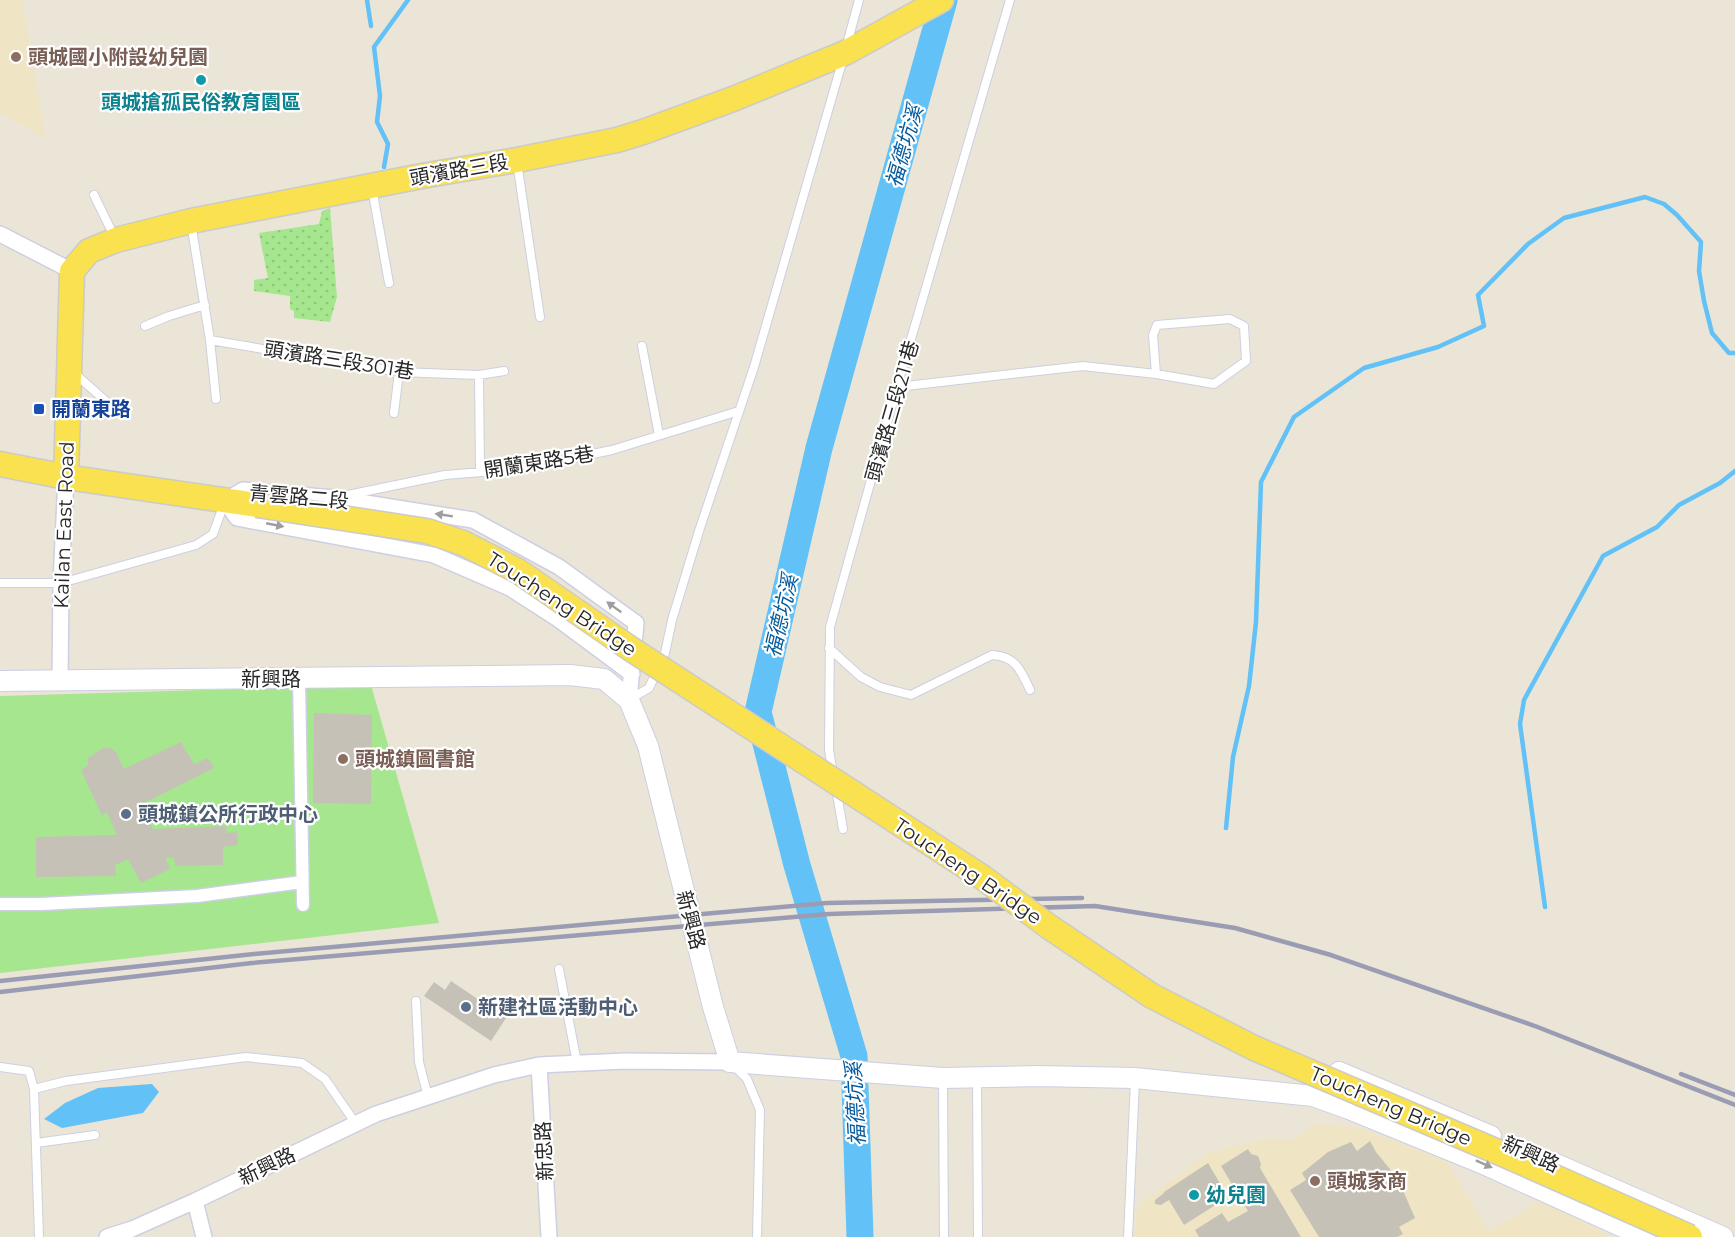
<svg xmlns="http://www.w3.org/2000/svg" width="1735" height="1237" font-family="Montserrat,'Noto Sans TC',sans-serif">
	<defs>
		<pattern id="grass-dots" width="8" height="8" patternUnits="userSpaceOnUse" patternTransform="scale(1.5)"><rect width="8" height="8" fill="#a5e68f"/><path d="M2 2h.1M6 6h.1" fill="none" stroke="#8ec57b" stroke-width="1.8" stroke-linecap="round"/></pattern>
	</defs>
	<rect width="100%" height="100%" fill="#ebe5d7"/>
	<path fill="#efe5c5" d="M0,0H22L46,139L0,113Z
		M1314,1124L1357,1127L1446,1160L1489,1231L1540,1201L1603,1232V1237H1134L1137,1206L1210,1152L1270,1138L1292,1140Z"/>
	<path fill="url(#grass-dots)" d="M330,208L337,297L330,322L294,318V311L290,309V296L254,291V280L268,278L259,233L319,224L322,211Z"/>
	<path fill="#a5e68f" d="M371,685L439,923L0,973V696Z"/>
	<path fill="#62c1f6" d="M152,1084L159,1092L143,1113L62,1128L44,1119L65,1103L98,1088Z"/>
	<g fill="none" stroke-linecap="round" stroke-linejoin="round">
		<path stroke="#62c1f6" stroke-width="4.5" d="M367,0L371,26
			M384,167L388,144L377,122L380,96L374,47L408,0
			M1226,828L1233,757L1249,686L1256,622L1261,482L1294,417L1364,368L1438,347L1484,326L1478,295L1528,244L1564,218L1645,197L1664,204L1677,215L1701,242L1699,271L1704,301L1712,333L1729,353H1735
			M1545,907L1520,724L1524,700L1603,556L1657,527L1679,505L1720,483L1735,471"/>
		<path stroke="#62c1f6" stroke-width="27" d="M860,1237L854,1056L797,865L758,712L819,448L944,0"/>
	</g>
	<path fill="#c6c1b7" d="M314,713L372,715L371,804L313,803Z
		M181,742L194,764L208,758L214,768L140,805L153,829L226,826L227,833L237,832L238,845L223,847V865L175,866L174,858L165,857L170,869L141,883L128,859L115,865L116,876L36,877V837L117,835L107,812L102,816L81,770L88,765V758L104,748H110L116,752L124,769Z
		M451,981L506,1018L491,1041L424,996L434,982L445,990Z
		M1370,1141L1376,1152L1398,1179L1415,1218L1399,1227L1403,1234L1397,1237H1319L1290,1190L1306,1180L1302,1173L1328,1152L1351,1142L1357,1151Z
		M1248,1149L1251,1154L1258,1156L1261,1164L1260,1168L1301,1237H1199L1195,1230L1222,1213L1228,1222L1248,1211L1221,1166Z
		M1208,1163L1228,1197L1184,1225L1169,1200L1161,1205L1155,1204V1200L1164,1193V1192Z"/>
	<g fill="none" stroke-linecap="round" stroke-linejoin="round">
		<defs>
			<path id="service" d="M847,44L859,0
				M517,162L540,317
				M372,188L389,283
				M94,195L114,236
				M191,223L210,340L216,399
				M145,326L169,316L205,305
				M210,340L399,372L479,375L504,371
				M642,346L659,435
				M73,372L117,411
				M479,375L480,471
				M897,387L1083,366L1156,374L1214,384L1246,361L1244,326L1230,319L1157,325L1153,335L1156,374
				M394,413L399,372
				M343,496L445,475L520,469L612,450L739,411
				M0,583H61L196,545L213,534L224,504
				M829,648L861,677L880,687L911,695L992,655C1016,656 1021,671 1030,690
				M630,699L649,688L665,653L672,620L700,528L754,367L843,59
				M833,774L829,750L830,627L897,387L1010,0
				M836,788L843,829
				M559,969L577,1063
				M416,1001L419,1062L428,1097
				M513,1012L566,1004
				M734,1066L747,1079L760,1110L757,1237
				M0,1067L29,1071L34,1089L39,1237
				M943,1080L944,1237
				M977,1080L978,1237
				M34,1089L66,1081L246,1057L302,1063L325,1079L356,1124
				M36,1143L95,1135
				M1128,1237L1135,1080"/>
			<path id="pedestrian" d="M299,679L303,905
				M0,904H42L197,896L302,882"/>
			<path id="minor" d="M0,234L72,271
				M60,681L61,583L66,477
				M629,700L636,623L559,567L473,520L334,498L243,490L225,501L237,518L434,555L510,588L558,619L632,674
				M539,1065L549,1237
				M195,1201L204,1237
				M107,1237L132,1229L195,1201L376,1114L494,1075L539,1065L625,1061L730,1062"/>
			<path id="tertiary" d="M0,681L570,675L604,679L629,700L648,746L713,1007L730,1062L943,1078L1037,1076L1135,1078L1313,1096L1349,1109L1481,1163L1645,1237
				M1326,1084L1339,1072L1491,1136
				M1549,1161L1723,1237"/>
			<path id="primary" d="M0,464L66,477L257,505
				M66,477L72,271L89,251L116,240L191,221L422,176L517,160L617,140L643,132L733,99L845,53L941,0"/>
		</defs>
		<use href="#service" stroke="#cdcfe2" stroke-width="10"/>
		<use href="#pedestrian" stroke="#cdcfe2" stroke-width="15"/>
		<use href="#minor" stroke="#cdcfe2" stroke-width="18"/>
		<use href="#tertiary" stroke="#cdcfe2" stroke-width="22"/>
		<use href="#primary" stroke="#cbcbcb" stroke-width="27"/>
		<use href="#service" stroke="#fff" stroke-width="8"/>
		<use href="#pedestrian" stroke="#fff" stroke-width="12"/>
		<use href="#minor" stroke="#fff" stroke-width="15"/>
		<use href="#tertiary" stroke="#fff" stroke-width="20"/>
		<use href="#primary" stroke="#f9e14f" stroke-width="24"/>
		<path stroke="#9a9cb3" stroke-width="4.5" d="M0,981L254,954L827,903L1082,898
			M0,992L252,963L829,914L1095,906L1235,928L1331,955L1535,1026L1735,1105
			M1681,1074L1735,1095"/>
		<defs>
			<path id="primary-bridge" d="M257,505L427,531L463,543L518,571L631,649L982,877L1048,926L1152,996L1254,1048L1505,1155L1690,1237"/>
		</defs>
		<use href="#primary-bridge" stroke="#cbcbcb" stroke-width="27" stroke-linecap="butt"/>
		<use href="#primary-bridge" stroke="#f9e14f" stroke-width="24"/>
	</g>
	<defs><path id="oneway-solid" d="M-6-.8H1V-3.2L6.5 0L1 3.2V.8H-6Z" transform="scale(1.5)"/></defs>
	<g fill="#9e9e9e">
		<use href="#oneway-solid" transform="translate(444 515) rotate(-171)"/>
		<use href="#oneway-solid" transform="translate(275 525) rotate(11)"/>
		<use href="#oneway-solid" transform="translate(614 607) rotate(-144)"/>
		<use href="#oneway-solid" transform="translate(1484 1164) rotate(24)"/>
	</g>
	<g fill="#8d6e63" stroke="#fff" stroke-width="2">
		<circle cx="16" cy="57" r="6"/>
		<circle cx="343" cy="759" r="6"/>
		<circle cx="1315" cy="1181" r="6"/>
	</g>
	<g fill="#0f9aa8" stroke="#fff" stroke-width="2">
		<circle cx="201" cy="80" r="6"/>
		<circle cx="1194" cy="1195" r="6"/>
	</g>
	<rect fill="#1a4fb4" stroke="#fff" stroke-width="2" x="33" y="403" width="12" height="12" rx="3"/>
	<g fill="#5c6f8a" stroke="#fff" stroke-width="2">
		<circle cx="126" cy="814" r="6"/>
		<circle cx="466" cy="1007" r="6"/>
	</g>
	<g text-anchor="middle" dominant-baseline="central" stroke-width="4.5" stroke-linejoin="round" paint-order="stroke">
		<g font-size="20" font-weight="bold" fill="#785e54" stroke="#fff" text-anchor="start">
			<text x="28" y="57">頭城國小附設幼兒園</text>
			<text x="355" y="759">頭城鎮圖書館</text>
			<text x="1327" y="1181">頭城家商</text>
		</g>
		<g font-size="20" font-weight="bold" fill="#0d838f" stroke="#fff">
			<text x="201" y="102">頭城搶孤民俗教育園區</text>
			<text x="1206" y="1195" text-anchor="start">幼兒園</text>
		</g>
		<g font-size="20" fill="#272727" stroke="#fff">
			<text transform="translate(459 170) rotate(-10)">頭濱路三段</text>
			<text transform="translate(339 360) rotate(9)">頭濱路三段301巷</text>
			<text transform="translate(892 411) rotate(-74)">頭濱路三段211巷</text>
			<text transform="translate(539 462) rotate(-9)">開蘭東路5巷</text>
			<text transform="translate(299 497) rotate(5)">青雲路二段</text>
			<text transform="translate(64 525) rotate(-88)">Kailan East Road</text>
			<text transform="translate(562 604) rotate(33)">Toucheng Bridge</text>
			<text x="271" y="679">新興路</text>
			<text transform="translate(968 871) rotate(34)">Toucheng Bridge</text>
			<text transform="translate(691 920) rotate(75)">新興路</text>
			<text transform="translate(1391 1106) rotate(23)">Toucheng Bridge</text>
			<text transform="translate(544 1151) rotate(-93)">新忠路</text>
			<text transform="translate(1531 1154) rotate(24)">新興路</text>
			<text transform="translate(267 1166) rotate(-26)">新興路</text>
		</g>
		<g font-size="20" font-weight="bold" fill="#164399" stroke="#fff" text-anchor="start">
			<text x="51" y="409">開蘭東路</text>
		</g>
		<g font-size="20" font-weight="bold" fill="#4e5e75" stroke="#fff" text-anchor="start">
			<text x="138" y="814">頭城鎮公所行政中心</text>
			<text x="478" y="1007">新建社區活動中心</text>
		</g>
		<g font-size="21" font-style="italic" fill="#055b9e" stroke="#fff">
			<text transform="translate(904 146) rotate(-74)">福德坑溪</text>
			<text transform="translate(781 616) rotate(-77)">福德坑溪</text>
			<text transform="translate(855 1104) rotate(-93)">福德坑溪</text>
		</g>
	</g>
</svg>
